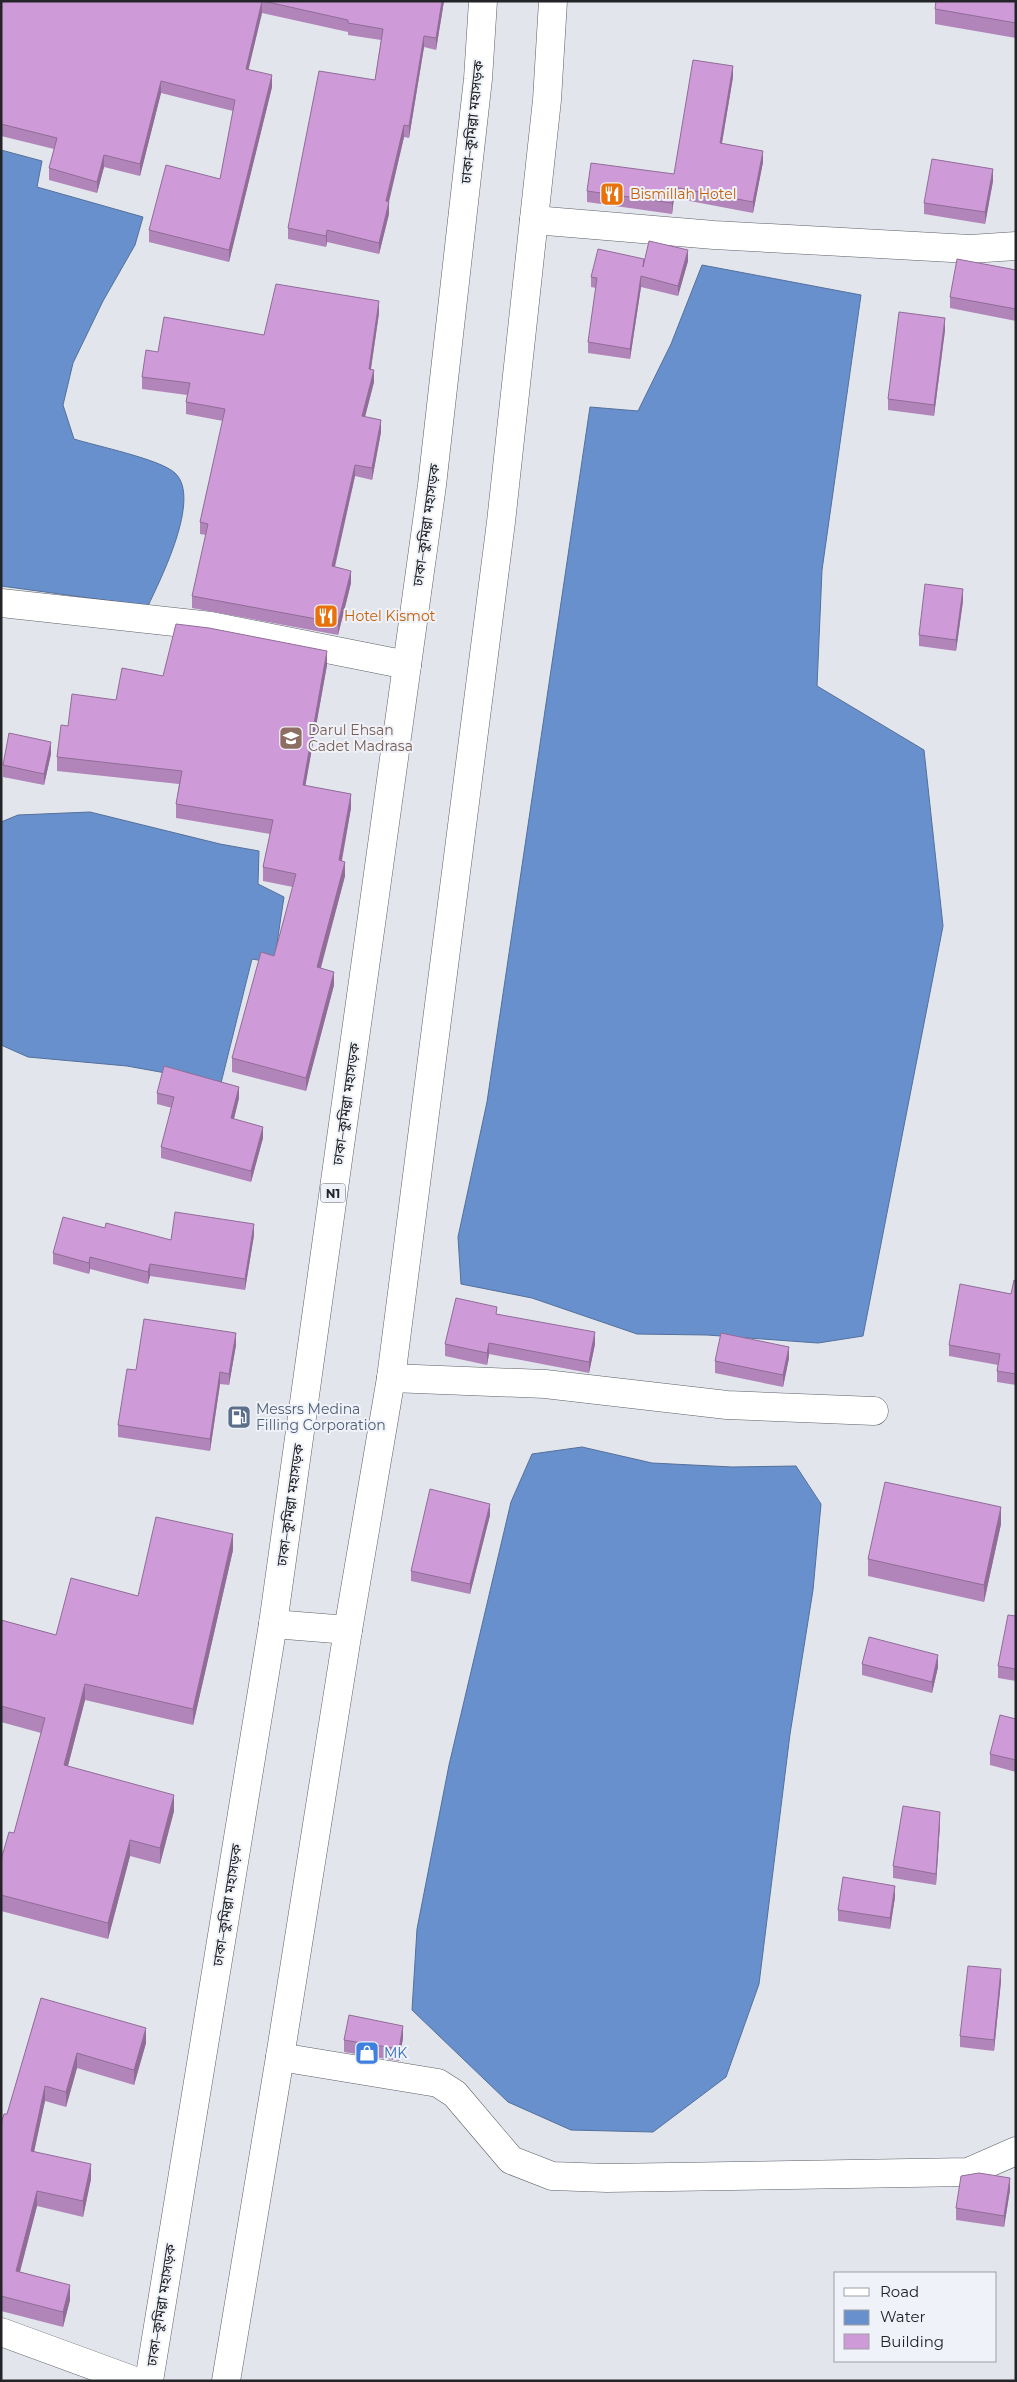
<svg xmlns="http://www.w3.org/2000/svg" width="1017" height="2382" viewBox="0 0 1017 2382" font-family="Montserrat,'Noto Sans Bengali',sans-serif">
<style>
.water{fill:#6890cd;stroke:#53709b}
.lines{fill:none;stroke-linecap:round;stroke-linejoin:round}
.street-casing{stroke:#5d6066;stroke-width:29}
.highway-casing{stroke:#5d6066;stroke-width:29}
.street{stroke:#fff;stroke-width:28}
.highway{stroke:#fff;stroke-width:28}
.wall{fill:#b185ba}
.shaded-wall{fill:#906c97}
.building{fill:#ce9bd8;stroke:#906c97}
.labels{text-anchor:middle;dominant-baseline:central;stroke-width:4;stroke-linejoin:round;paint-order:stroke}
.shield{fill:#f0f2f9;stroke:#606266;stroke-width:1}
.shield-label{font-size:12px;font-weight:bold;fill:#232427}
.street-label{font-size:14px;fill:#232427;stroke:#f0f2f9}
.food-label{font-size:14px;fill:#c56008;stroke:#f0f2f9;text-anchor:start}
.education-label{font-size:14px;fill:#785e54;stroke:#f0f2f9;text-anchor:start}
.service-label{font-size:14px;fill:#4e5e75;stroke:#f0f2f9;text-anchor:start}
.shop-label{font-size:14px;fill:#366cbe;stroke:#f0f2f9;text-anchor:start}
</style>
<rect width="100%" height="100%" fill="#e2e5ec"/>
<!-- water -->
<g class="water">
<path d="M1 150 42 161 37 187 143 217 135 245 103 301 73 363 63 405 74 439C96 446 160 459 175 473 202 498 160 580 148 606L1 586Z"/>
<polygon points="702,265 861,295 822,570 817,686 924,750 943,926 863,1336 818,1343 707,1335 637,1334 532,1298 461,1284 458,1237 487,1102 590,407 638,411 671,344"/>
<polygon points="90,812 220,844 259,851 258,884 284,897 274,963 252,959 221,1083 127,1066 28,1057 1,1045 1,822 18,815"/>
<polygon points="582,1447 652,1463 732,1467 796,1466 821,1504 813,1590 790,1734 759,1984 726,2077 653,2132 571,2130 508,2102 412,2010 417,1929 449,1765 511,1502 532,1454"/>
</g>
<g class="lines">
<!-- street casing -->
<g class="street-casing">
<g id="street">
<polyline points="534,220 714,235 970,249 1016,246"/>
<polyline points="1,603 211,626 407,665"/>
<polyline points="391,1378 545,1384 727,1405 874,1411"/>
<polyline points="280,2057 438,2083 455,2094 511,2160 552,2176 607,2178 968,2172 1016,2151"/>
<polyline points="1,2332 135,2381"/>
</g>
</g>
<!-- highway casing -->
<g class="highway-casing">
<g id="highway">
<polyline points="273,1624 348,1630"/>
<polyline points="149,2381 273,1624 371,924 432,485 478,79 483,1"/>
<polyline points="226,2381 280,2057 348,1630 391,1378 501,522 547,100 553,1"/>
</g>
</g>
<!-- street -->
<use href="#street" class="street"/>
<!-- highway -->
<use href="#highway" class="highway"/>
</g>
<!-- wall -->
<g class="wall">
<polygon points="1,1 444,1 436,50 424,47 409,138 404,137 389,202 389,214 379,254 327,242 326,247 288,239 288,228 375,80 381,40 348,35 348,32 262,13 248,69 272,87 229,262 149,242 149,230 220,179 233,111 161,93 140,176 104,167 97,193 49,180 49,168 54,149 1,136"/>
<polygon points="1016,1 1016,38 935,24 935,9"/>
<polygon points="1016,74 1016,97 1015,97 1015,82"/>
<polygon points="733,77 722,143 763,162 753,213 674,198 672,214 587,202 587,191 674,174"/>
<polygon points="993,181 985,224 924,214 924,203"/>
<polygon points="644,259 688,261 678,296 641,287 630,359 588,353 588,342 596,288 591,287 591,277"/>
<polygon points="1016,270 1016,321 950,308 950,297"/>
<polygon points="379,313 371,369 374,382 365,417 381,432 372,480 355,476 335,567 351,583 338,635 192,608 192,596 206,535 200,534 200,522 223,421 186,414 186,402 187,395 142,389 142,377 158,352 264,335"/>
<polygon points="945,330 934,416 888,410 888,399"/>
<polygon points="963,601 956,651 919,646 919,635"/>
<polygon points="327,665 305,786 351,808 342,861 345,876 321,968 334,985 306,1091 232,1072 232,1058 274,956 293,887 263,881 263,867 270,834 176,818 176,804 179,784 57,771 57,757 68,726 163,676"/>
<polygon points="51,754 44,785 3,777 3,765"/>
<polygon points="157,1093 239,1098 234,1119 263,1138 251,1182 161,1158 161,1147 172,1108 157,1104"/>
<polygon points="105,1228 171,1240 254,1235 245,1290 150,1276 148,1284 90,1269 89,1274 53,1264 53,1253"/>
<polygon points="1016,1281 1016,1385 997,1382 997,1371 998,1365 949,1356 949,1345 1011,1294"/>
<polygon points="497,1314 595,1344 589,1373 489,1354 487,1365 445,1356 445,1344"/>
<polygon points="236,1345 229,1385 220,1384 210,1451 118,1437 118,1425 136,1370"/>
<polygon points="789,1358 783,1387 715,1373 715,1361"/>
<polygon points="490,1515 470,1594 411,1581 411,1571"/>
<polygon points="1001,1524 984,1602 868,1576 868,1559"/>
<polygon points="233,1550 193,1725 85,1700 68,1766 174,1811 160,1864 130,1856 108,1939 1,1911 1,1860 14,1833 41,1733 1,1722 1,1620 56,1635 138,1596"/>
<polygon points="1016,1616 1016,1681 998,1678 998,1666"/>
<polygon points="862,1664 938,1667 932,1693 862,1675"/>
<polygon points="1016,1719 1016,1772 990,1765 990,1754"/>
<polygon points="940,1824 936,1885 893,1878 893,1866"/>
<polygon points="895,1897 890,1929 838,1921 838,1910"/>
<polygon points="1001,1981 994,2051 960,2047 960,2036"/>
<polygon points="41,1998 146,2043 134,2085 77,2068 66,2107 45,2101 34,2151 91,2179 83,2217 37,2206 20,2272 70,2300 63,2327 1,2311 1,2124 7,2114"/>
<polygon points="403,2038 399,2061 344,2052 344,2040"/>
<polygon points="1010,2190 1004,2227 956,2220 956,2208"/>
</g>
<!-- shaded-wall -->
<g class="shaded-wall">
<polygon points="262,1 262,13 246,80 246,69"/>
<polygon points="442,1 444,1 436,50 436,38"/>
<polygon points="424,36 424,47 409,138 409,126"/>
<polygon points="733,66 733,77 720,154 720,143"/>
<polygon points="272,75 272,87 229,262 229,250"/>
<polygon points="161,81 161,93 140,176 140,164"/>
<polygon points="404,125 404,137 386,213 386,201"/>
<polygon points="763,151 763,162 753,213 753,202"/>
<polygon points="104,155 104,167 97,193 97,182"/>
<polygon points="993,169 993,181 985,224 985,212"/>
<polygon points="674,187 674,198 672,214 672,203"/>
<polygon points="389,202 389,214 379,254 379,243"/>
<polygon points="327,230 327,242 326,247 326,236"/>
<polygon points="688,250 688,261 678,296 678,286"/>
<polygon points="641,276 641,287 630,359 630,349"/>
<polygon points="379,301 379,313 369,381 369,369"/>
<polygon points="945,318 945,330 934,416 934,405"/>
<polygon points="374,370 374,382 362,428 362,416"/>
<polygon points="381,420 381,432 372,480 372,468"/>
<polygon points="355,465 355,476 332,578 332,566"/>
<polygon points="351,571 351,583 338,635 338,623"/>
<polygon points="963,589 963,601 956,651 956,640"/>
<polygon points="327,651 327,665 303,799 303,785"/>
<polygon points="51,742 51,754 44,785 44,774"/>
<polygon points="351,794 351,808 339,874 339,860"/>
<polygon points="345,862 345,876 317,981 317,967"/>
<polygon points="334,972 334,985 306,1091 306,1078"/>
<polygon points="239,1087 239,1098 231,1130 231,1118"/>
<polygon points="263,1127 263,1138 251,1182 251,1171"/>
<polygon points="254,1224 254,1235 245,1290 245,1279"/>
<polygon points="90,1257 90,1269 89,1274 89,1263"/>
<polygon points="150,1264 150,1276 148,1284 148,1272"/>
<polygon points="595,1332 595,1344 589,1373 589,1362"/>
<polygon points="236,1333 236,1345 229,1385 229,1374"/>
<polygon points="489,1343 489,1354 487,1365 487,1353"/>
<polygon points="789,1347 789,1358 783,1387 783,1375"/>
<polygon points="220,1372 220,1384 210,1451 210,1439"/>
<polygon points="490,1504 490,1515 470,1594 470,1584"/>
<polygon points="1001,1507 1001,1524 984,1602 984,1585"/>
<polygon points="233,1534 233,1550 193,1725 193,1709"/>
<polygon points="938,1655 938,1667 932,1693 932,1682"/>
<polygon points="85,1684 85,1700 64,1781 64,1765"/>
<polygon points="174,1795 174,1811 160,1864 160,1848"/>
<polygon points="940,1812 940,1824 936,1885 936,1874"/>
<polygon points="130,1840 130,1856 108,1939 108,1923"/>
<polygon points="895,1886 895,1897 890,1929 890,1918"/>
<polygon points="1001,1969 1001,1981 994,2051 994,2040"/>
<polygon points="403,2026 403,2038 399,2061 399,2049"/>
<polygon points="146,2028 146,2043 134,2085 134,2070"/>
<polygon points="77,2053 77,2068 66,2107 66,2092"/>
<polygon points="45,2086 45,2101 31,2166 31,2151"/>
<polygon points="91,2164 91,2179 83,2217 83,2201"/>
<polygon points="1010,2178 1010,2190 1004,2227 1004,2216"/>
<polygon points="37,2191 37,2206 16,2286 16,2271"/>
<polygon points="70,2285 70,2300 63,2327 63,2312"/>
</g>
<!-- building -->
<g class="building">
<polygon points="1,1 262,1 246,69 272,75 229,250 149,230 166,165 220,179 235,100 161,81 140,164 104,155 97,182 49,168 57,138 1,124"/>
<polygon points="263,1 442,1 436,38 424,36 409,126 404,125 386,201 389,202 379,243 327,230 326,236 288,228 319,71 375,80 383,29 348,23 348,20"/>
<polygon points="936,1 1016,1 1016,23 935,9"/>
<polygon points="693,60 733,66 720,143 763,151 753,202 674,187 672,203 587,191 591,163 674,174"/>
<polygon points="932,159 993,169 985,212 924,203"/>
<polygon points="649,241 688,250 678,286 641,276 630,349 588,342 597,278 591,277 598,249 644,259 643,267"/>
<polygon points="957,259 1016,270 1016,309 950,297"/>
<polygon points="276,284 379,301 369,369 374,370 362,416 381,420 372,468 355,465 332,566 351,571 338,623 192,596 208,524 200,522 225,409 186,402 190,383 142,377 146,350 158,352 164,317 264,335"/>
<polygon points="899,312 945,318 934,405 888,399"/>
<polygon points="925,584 963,589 956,640 919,635"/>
<polygon points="176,624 209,628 327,651 303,785 351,794 339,860 345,862 317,967 334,972 306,1078 232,1058 261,952 274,956 296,874 263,867 273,820 176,804 182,771 57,757 61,725 68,726 72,694 116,700 122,668 163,676"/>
<polygon points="9,733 51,742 44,774 3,765"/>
<polygon points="164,1066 239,1087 231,1118 263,1127 251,1171 161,1147 174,1097 157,1093"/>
<polygon points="175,1212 254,1224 245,1279 150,1264 148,1272 90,1257 89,1263 53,1253 63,1217 105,1228 106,1223 171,1240"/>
<polygon points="1014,1280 1016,1281 1016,1374 997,1371 1000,1354 949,1345 960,1284 1011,1294"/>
<polygon points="456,1298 497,1307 496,1314 595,1332 589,1362 489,1343 487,1353 445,1344"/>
<polygon points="144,1319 236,1333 229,1374 220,1372 210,1439 118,1425 127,1369 136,1370"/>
<polygon points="721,1333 789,1347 783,1375 715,1361"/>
<polygon points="885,1482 1001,1507 984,1585 868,1559"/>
<polygon points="430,1489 490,1504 470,1584 411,1571"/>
<polygon points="156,1517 233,1534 193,1709 85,1684 64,1765 174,1795 160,1848 130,1840 108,1923 1,1895 1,1860 9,1832 14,1833 45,1718 1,1706 1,1620 56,1635 71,1578 138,1596"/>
<polygon points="1008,1615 1016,1616 1016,1669 998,1666"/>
<polygon points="869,1637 938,1655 932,1682 862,1664"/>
<polygon points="1000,1715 1016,1719 1016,1760 990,1754"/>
<polygon points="903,1806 940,1812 936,1874 893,1866"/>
<polygon points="843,1877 895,1886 890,1918 838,1910"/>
<polygon points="968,1966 1001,1969 994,2040 960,2036"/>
<polygon points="41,1998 146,2028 134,2070 77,2053 66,2092 45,2086 31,2151 91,2164 83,2201 37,2191 16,2271 70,2285 63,2312 1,2296 1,2124 4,2114 7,2114"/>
<polygon points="349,2015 403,2026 399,2049 344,2040"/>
<polygon points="979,2173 1010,2178 1004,2216 956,2208 961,2176"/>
</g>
<!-- icons -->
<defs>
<g id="restaurant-square" transform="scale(1.25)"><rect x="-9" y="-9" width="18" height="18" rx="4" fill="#e8710a" stroke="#f0f2f9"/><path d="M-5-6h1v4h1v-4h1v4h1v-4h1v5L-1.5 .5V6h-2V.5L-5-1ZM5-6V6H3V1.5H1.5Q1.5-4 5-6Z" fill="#fff"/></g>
<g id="school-square" transform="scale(1.25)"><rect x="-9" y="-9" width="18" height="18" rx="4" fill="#8d6e63" stroke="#f0f2f9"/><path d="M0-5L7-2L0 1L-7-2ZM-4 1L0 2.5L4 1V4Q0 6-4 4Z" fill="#fff"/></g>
<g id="fuel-square" transform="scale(1.25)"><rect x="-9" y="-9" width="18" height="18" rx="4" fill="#5c6f8a" stroke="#f0f2f9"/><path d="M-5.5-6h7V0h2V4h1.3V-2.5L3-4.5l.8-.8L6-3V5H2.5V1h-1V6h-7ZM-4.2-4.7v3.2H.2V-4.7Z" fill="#fff"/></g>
<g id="shop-square" transform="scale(1.25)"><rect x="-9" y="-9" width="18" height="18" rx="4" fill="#3f7fe0" stroke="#f0f2f9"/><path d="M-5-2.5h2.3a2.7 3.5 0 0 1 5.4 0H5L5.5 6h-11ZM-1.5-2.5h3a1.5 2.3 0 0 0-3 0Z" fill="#fff"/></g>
</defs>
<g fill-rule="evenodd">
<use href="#restaurant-square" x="612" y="194"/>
<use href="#restaurant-square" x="326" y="616"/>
<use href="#school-square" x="291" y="738"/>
<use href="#fuel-square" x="239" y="1417"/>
<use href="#shop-square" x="367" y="2053"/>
</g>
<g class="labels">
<!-- shield labels -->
<rect class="shield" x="320.5" y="1183.5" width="25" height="19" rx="4"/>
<g class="shield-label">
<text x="333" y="1193">N1</text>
</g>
<!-- street labels -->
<g class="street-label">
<text transform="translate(472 122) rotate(-84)">ঢাকা–কুমিল্লা মহাসড়ক</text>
<text transform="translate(426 525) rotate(-82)">ঢাকা–কুমিল্লা মহাসড়ক</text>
<text transform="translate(346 1104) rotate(-82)">ঢাকা–কুমিল্লা মহাসড়ক</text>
<text transform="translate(290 1505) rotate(-82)">ঢাকা–কুমিল্লা মহাসড়ক</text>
<text transform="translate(227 1905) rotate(-81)">ঢাকা–কুমিল্লা মহাসড়ক</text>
<text transform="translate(161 2305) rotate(-81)">ঢাকা–কুমিল্লা মহাসড়ক</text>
</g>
<!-- food labels -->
<g class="food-label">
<text x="630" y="194">Bismillah Hotel</text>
<text x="344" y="616">Hotel Kismot</text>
</g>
<!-- education labels -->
<g class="education-label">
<text x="308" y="730">Darul Ehsan<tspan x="308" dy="16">Cadet Madrasa</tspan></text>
</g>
<!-- service labels -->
<g class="service-label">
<text x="256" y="1409">Messrs Medina<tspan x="256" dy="16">Filling Corporation</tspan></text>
</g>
<!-- shop labels -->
<g class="shop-label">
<text x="384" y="2053">MK</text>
</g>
</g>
<!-- border -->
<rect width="1017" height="2382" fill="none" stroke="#232427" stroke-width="5"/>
<!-- legend -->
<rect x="834" y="2272" width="162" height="90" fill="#f0f2f9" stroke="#9ea0a5"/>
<rect x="844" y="2288" width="25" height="8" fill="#ffffff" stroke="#9ea0a5"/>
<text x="880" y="2297" font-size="15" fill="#232427">Road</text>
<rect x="844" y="2310" width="25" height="15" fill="#6890cd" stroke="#9ea0a5"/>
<text x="880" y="2322" font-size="15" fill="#232427">Water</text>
<rect x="844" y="2334" width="25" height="15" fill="#ce9bd8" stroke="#9ea0a5"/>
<text x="880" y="2347" font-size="15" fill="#232427">Building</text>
</svg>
